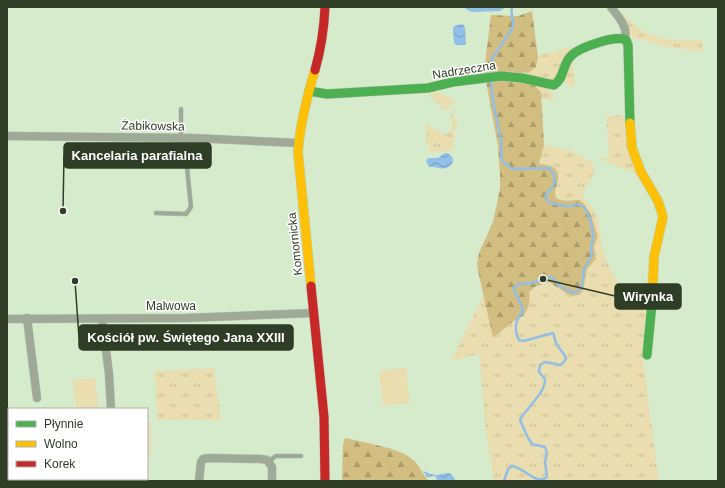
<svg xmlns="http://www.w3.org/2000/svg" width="725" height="488" viewBox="0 0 725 488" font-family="Helvetica,sans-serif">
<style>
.grass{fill:url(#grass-tufts)}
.forest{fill:url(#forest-firs)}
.green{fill:#eaddaf}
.water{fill:url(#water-waves)}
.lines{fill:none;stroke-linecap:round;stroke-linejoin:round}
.stream{stroke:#91bfe7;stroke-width:2.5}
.lane-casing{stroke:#b9c9b1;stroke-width:5}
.street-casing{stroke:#b9c9b1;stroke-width:9}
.fast-casing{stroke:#b9c9b1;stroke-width:10}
.slow-casing{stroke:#b9c9b1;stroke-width:10}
.jam-casing{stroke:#b9c9b1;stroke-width:10}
.lane{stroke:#9ea998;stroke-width:4}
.street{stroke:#9ea998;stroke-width:8}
.fast{stroke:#4caf50;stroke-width:9}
.slow{stroke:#ffc107;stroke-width:9}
.jam{stroke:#c62828;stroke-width:9}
.labels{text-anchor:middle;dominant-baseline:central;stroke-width:3;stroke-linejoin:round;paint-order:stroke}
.street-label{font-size:12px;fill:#2f3d27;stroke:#fff}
.leader{fill:none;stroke:#2f3d27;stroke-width:1.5}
.callout-dot{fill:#2f3d27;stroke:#fff;stroke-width:1.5}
.callout{fill:#2f3d27;stroke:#2f3d27;stroke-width:1.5}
.callout-label{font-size:13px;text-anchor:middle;font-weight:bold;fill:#fff}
</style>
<defs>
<pattern id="grass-tufts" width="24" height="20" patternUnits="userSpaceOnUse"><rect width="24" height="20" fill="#eaddaf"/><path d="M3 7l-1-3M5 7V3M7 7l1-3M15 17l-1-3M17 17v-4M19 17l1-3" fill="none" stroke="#c9bf97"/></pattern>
<pattern id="forest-firs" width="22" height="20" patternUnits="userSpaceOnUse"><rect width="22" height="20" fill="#d3be82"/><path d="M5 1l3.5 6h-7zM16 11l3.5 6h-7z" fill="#ac9c6a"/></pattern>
<pattern id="water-waves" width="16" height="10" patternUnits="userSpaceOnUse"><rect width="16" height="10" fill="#91bfe7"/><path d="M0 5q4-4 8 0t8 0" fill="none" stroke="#779cbb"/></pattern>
</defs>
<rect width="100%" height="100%" fill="#d6ebcc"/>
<!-- grass -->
<g class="grass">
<path d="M616 7C644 39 661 41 702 40L703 52 659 45 637 38H631L627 28Z"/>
<path d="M582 46 557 81 521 75 522 72C534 70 536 69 538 56L571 47Z"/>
<polygon points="571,62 573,64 575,87 569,86 564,82"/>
<path d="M520 80C532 83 550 85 556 99H542L541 92Z"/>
<path d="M440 92 447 97 451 98 454 100V102L447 110C444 111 441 109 440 105L442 103 437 104 434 99 429 97 431 93Z"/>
<path d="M454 107 453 115C460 123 458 123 454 132L455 136 453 142 454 148 450 151 431 152 428 149 429 145 426 143C427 138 426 130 425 125L430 124 431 129H436L442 134H447L452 129 451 110Z"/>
<polygon points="627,115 637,174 598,158 599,157 606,159 608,157 609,153 606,116"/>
<path d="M544 145 572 151 594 164 593 168 596 169 582 196C603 215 598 229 604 253 607 264 613 274 619 284L645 289 651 255 643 359 659 481H494L486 432 479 354 451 361 484 294 493 338 511 323 520 319 525 314 530 298 529 292 531 290 549 282 571 296 586 274 587 269 590 265 596 259 594 246 597 240C594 226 593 210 580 201 566 199 546 204 558 182L548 166 539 165Z"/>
<polygon points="214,368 221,420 158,420 154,371"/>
</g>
<!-- forest -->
<g class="forest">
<path d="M532 11 538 57 536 67 528 73 522 72 519 81 534 85 541 92 544 145 539 164C576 166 546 192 558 199 565 202 573 200 580 200L585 205 591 214 597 233 598 237 594 246 596 259 587 269 583 291 579 295 571 296 549 282 535 287 529 292C531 302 528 315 518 319 515 321 513 321 510 324 504 328 499 333 493 338L478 271 477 263 479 253 493 222 500 189V174L498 146 484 71 491 15 518 16Z"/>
<path d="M345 438C362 442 400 448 412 459 419 464 422 474 429 481H342L343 444Z"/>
</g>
<!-- green -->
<g class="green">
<polygon points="406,368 410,403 383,406 379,371"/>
<polygon points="95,378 99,409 76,409 73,380"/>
<rect x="147" y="422" width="4" height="35"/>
</g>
<!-- water -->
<g class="water">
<polygon points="464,7 506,7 500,11 472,12 467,10"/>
<polygon points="461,24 464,25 465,28 466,44 464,45 456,45 454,43 453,29 454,26"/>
<path d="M446 153C454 155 456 164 448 167 442 171 435 166 429 167L426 161 428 158H438L443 154Z"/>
<path d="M423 471C427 472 432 475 436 475 447 475 449 468 456 481H438L435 476 427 477Z"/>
</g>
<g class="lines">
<!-- stream -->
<g class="stream">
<path d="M491 74V64L492 59 513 27C514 20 510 15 512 7"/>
<path d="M491 81C492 101 497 120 501 140 502 146 500 153 502 159 504 164 509 167 513 169L549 168C559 178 555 186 546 194 545 203 552 204 560 205 563 205 566 207 570 206 575 205 577 203 583 206 589 213 593 227 593 236 593 245 589 245 592 255L584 269 582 286 578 291 573 293 558 285 553 278 551 277 532 283 518 284 514 288C514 297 525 304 522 313 515 319 514 332 519 340L524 341 553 333C555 336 554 339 556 343 559 349 564 352 566 359L561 365 545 362 540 365 539 372 545 379C546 393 525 409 520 420L527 436 532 444 545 447 547 453 545 462 547 477C537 486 523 467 512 466L508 469 504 481"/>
</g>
<!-- lane casing -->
<g class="lane-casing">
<g id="lane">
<polyline points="181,109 181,138"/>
<polyline points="156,213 186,214 191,207 184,138"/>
<polyline points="269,462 273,458 276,456 301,456"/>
</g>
</g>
<!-- street casing -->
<g class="street-casing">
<g id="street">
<path d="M611 7C617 15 630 29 624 39"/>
<polyline points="7,136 193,138 298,143"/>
<polyline points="27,318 37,398"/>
<polyline points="7,319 186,318 314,313"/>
<polyline points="102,319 109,374 111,409"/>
<polyline points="110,481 110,479"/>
<polyline points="199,481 201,462 203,459 209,458 261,459 267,460 272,467 272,481"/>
</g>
</g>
<!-- fast casing -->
<g class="fast-casing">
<g id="fast">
<path d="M309 91 327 94 428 88 453 82 501 76 522 78 554 85C565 78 562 64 571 56 578 48 617 34 626 40L628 45 630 123"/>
<polyline points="647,355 652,303"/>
</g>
</g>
<!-- slow casing -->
<g class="slow-casing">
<g id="slow">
<polyline points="630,123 632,148 641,172 658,201 663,217 654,257 652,303"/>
<path d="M311 286 298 152C300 123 307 97 315 70"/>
</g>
</g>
<!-- jam casing -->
<g class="jam-casing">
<g id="jam">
<path d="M315 70C321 49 324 29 325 7"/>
<polyline points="311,286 324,417 325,481"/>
</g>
</g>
<!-- lane -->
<use href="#lane" class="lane"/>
<!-- street -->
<use href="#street" class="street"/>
<!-- fast -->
<use href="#fast" class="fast"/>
<!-- slow -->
<use href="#slow" class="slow"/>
<!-- jam -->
<use href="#jam" class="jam"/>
</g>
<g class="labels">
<!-- street labels -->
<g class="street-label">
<text transform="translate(464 70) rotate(-9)">Nadrzeczna</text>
<text transform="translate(153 126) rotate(1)">Żabikowska</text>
<text transform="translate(295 244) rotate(-96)">Komornicka</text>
<text x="171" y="306">Malwowa</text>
</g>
</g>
<!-- callouts -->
<path class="leader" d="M63 211L64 155M543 279L615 296M75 281L79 338"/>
<g class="callout-dot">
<circle cx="63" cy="211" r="4"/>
<circle cx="543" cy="279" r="4"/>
<circle cx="75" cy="281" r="4"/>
</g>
<g class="callout">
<rect x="64" y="143" width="147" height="25" rx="4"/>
<rect x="615" y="284" width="66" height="25" rx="4"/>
<rect x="79" y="325" width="214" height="25" rx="4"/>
</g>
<g class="callout-label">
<text x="137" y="160">Kancelaria parafialna</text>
<text x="648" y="301">Wirynka</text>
<text x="186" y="342">Kościół pw. Świętego Jana XXIII</text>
</g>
<!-- border -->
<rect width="725" height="488" fill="none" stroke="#2f3d27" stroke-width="16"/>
<!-- legend -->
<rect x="8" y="408" width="140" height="72" fill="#ffffff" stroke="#acb1a9"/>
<rect x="16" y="421" width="20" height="6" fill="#4caf50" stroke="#acb1a9"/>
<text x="44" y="428" font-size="12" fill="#2f3d27">Płynnie</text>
<rect x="16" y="441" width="20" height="6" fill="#ffc107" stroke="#acb1a9"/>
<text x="44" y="448" font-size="12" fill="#2f3d27">Wolno</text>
<rect x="16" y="461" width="20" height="6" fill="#c62828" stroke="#acb1a9"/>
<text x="44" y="468" font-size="12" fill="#2f3d27">Korek</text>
</svg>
